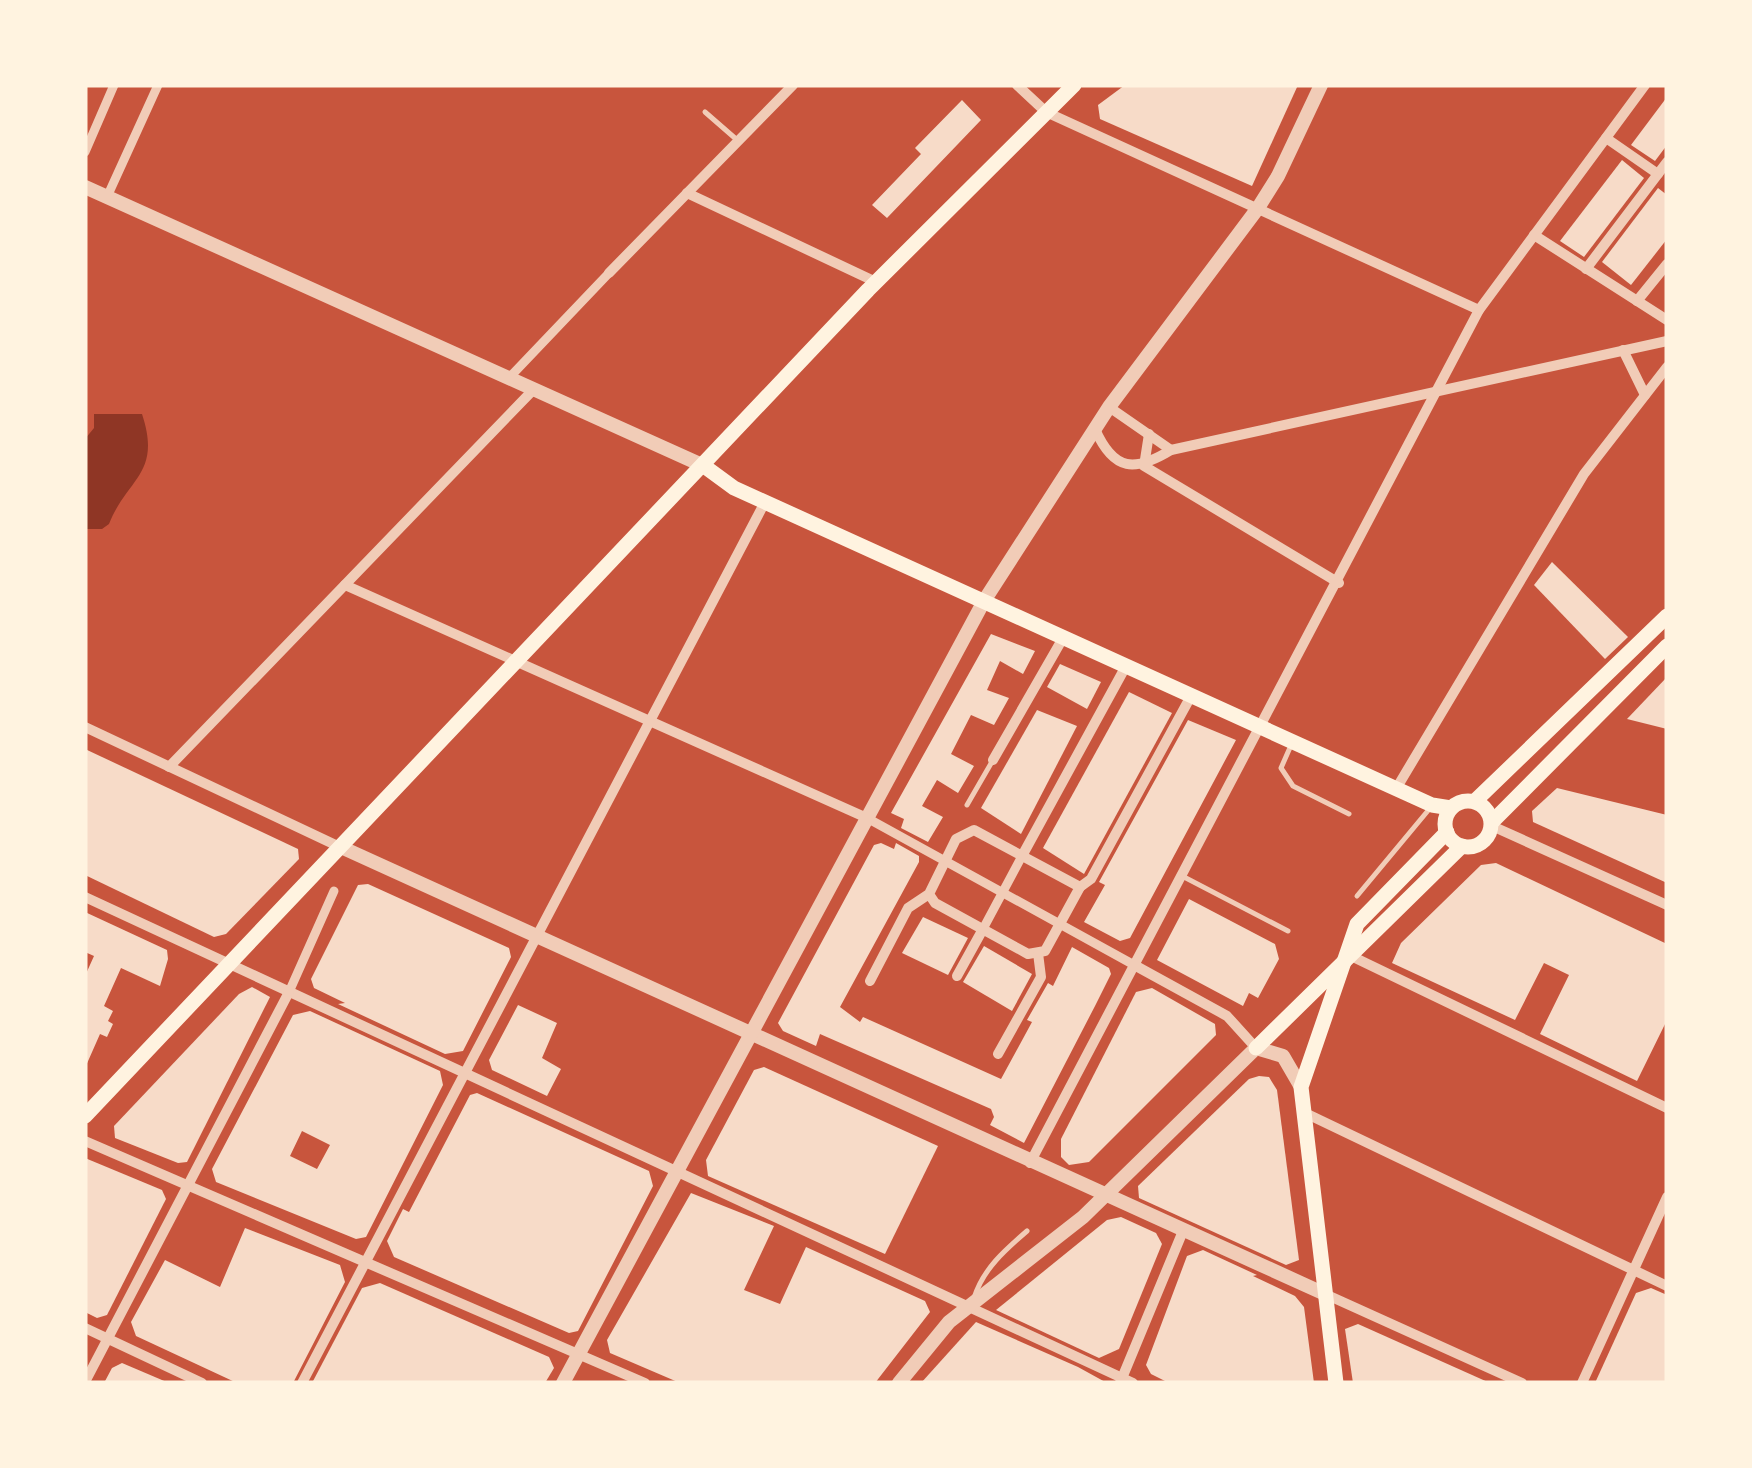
<svg xmlns="http://www.w3.org/2000/svg" width="1752" height="1468" viewBox="0 0 1752 1468" font-family="'Roboto Condensed',sans-serif">
<style>
.water{fill:#8f3625}
.building{fill:#f7dbc8;fill-rule:evenodd}
.lines{fill:none;stroke-linecap:round;stroke-linejoin:round}
.service{stroke:#f1ccb7;stroke-width:5}
.pedestrian{stroke:#f1ccb7;stroke-width:9}
.minor{stroke:#f1ccb7;stroke-width:10}
.tertiary{stroke:#f1ccb7;stroke-width:14}
.secondary{stroke:#fff3e0;stroke-width:15}
</style>
<rect width="100%" height="100%" fill="#c8553d"/>
<!-- water -->
<path class="water" d="M94 414H142C162 474 127 478 109 524L102 529H85V439L94 428Z"/>
<!-- building -->
<g class="building">
<polygon points="1125,85 1298,85 1252,186 1100,119 1098,105"/>
<polygon points="1667,97 1667,145 1655,161 1631,145"/>
<polygon points="962,100 981,120 887,218 872,205 921,154 915,148"/>
<polygon points="1622,160 1644,178 1584,257 1560,241"/>
<polygon points="1658,188 1667,195 1667,239 1631,285 1602,262"/>
<polygon points="1552,562 1628,637 1605,659 1534,585"/>
<polygon points="991,634 1035,651 1023,674 1000,661 987,690 1009,698 994,725 971,715 951,754 974,766 958,793 937,780 922,806 943,817 928,842 901,828 904,819 891,813"/>
<polygon points="1060,664 1101,682 1087,709 1047,687"/>
<polygon points="1667,677 1667,729 1627,719"/>
<polygon points="1129,692 1172,713 1084,874 1043,848"/>
<polygon points="1037,710 1077,726 1021,834 981,808"/>
<polygon points="1188,720 1236,740 1130,938 1120,941 1084,922 1105,885 1099,882"/>
<polygon points="85,749 298,849 299,859 226,934 214,937 85,875"/>
<polygon points="1557,788 1667,815 1667,883 1533,822 1532,811"/>
<polygon points="881,843 894,849 896,843 919,856 919,862 840,1007 860,1022 863,1017 1001,1079 1032,1022 1027,1020 1048,983 1053,986 1072,947 1109,968 1111,974 1095,1006 1024,1143 990,1125 994,1117 991,1109 820,1034 816,1046 783,1031 778,1023 874,845"/>
<polygon points="1496,863 1667,944 1667,1020 1637,1081 1540,1034 1569,975 1544,963 1515,1020 1392,963 1401,943 1481,865"/>
<polygon points="368,884 509,948 511,957 463,1051 445,1054 338,1004 345,1003 314,988 311,979 358,885"/>
<polygon points="1189,899 1275,944 1279,959 1258,998 1249,993 1243,1006 1157,960"/>
<polygon points="85,912 167,950 168,959 160,986 121,968 104,1006 113,1011 108,1021 113,1024 107,1037 100,1034 85,1068 85,976 94,956 85,952"/>
<polygon points="923,917 968,938 948,975 902,953"/>
<polygon points="984,946 1032,974 1012,1011 963,982"/>
<polygon points="252,987 270,997 187,1162 178,1163 115,1138 114,1126 239,994"/>
<polygon points="1152,988 1215,1024 1216,1035 1089,1162 1069,1165 1061,1157 1061,1139 1136,992"/>
<polygon points="518,1005 557,1023 542,1058 561,1069 547,1096 492,1070 489,1060"/>
<path d="M310 1011 440 1071 443 1085 366 1237 356 1239 216 1182 212 1169 293 1015ZM302 1131 330 1145 317 1169 290 1156Z"/>
<polygon points="764,1067 938,1146 885,1254 708,1176 706,1160 754,1070"/>
<polygon points="1259,1076 1269,1077 1277,1090 1299,1260 1286,1265 1139,1198 1138,1186 1249,1079"/>
<polygon points="477,1093 649,1171 653,1186 578,1331 569,1333 394,1257 387,1241 403,1209 409,1212 470,1095"/>
<polygon points="85,1158 162,1190 166,1199 107,1315 97,1318 85,1312"/>
<polygon points="691,1193 774,1226 744,1290 780,1304 806,1247 925,1301 930,1312 875,1383 680,1383 610,1353 607,1340"/>
<polygon points="1121,1217 1156,1233 1162,1244 1119,1349 1099,1358 996,1310 1107,1220"/>
<polygon points="245,1228 340,1265 345,1282 293,1383 237,1383 136,1336 131,1322 165,1260 220,1287"/>
<polygon points="1203,1250 1257,1275 1253,1276 1295,1296 1304,1307 1314,1383 1169,1383 1151,1374 1146,1365 1187,1256"/>
<polygon points="380,1283 549,1357 554,1368 545,1383 312,1383 362,1288"/>
<polygon points="1651,1288 1667,1295 1667,1383 1595,1383 1636,1293"/>
<polygon points="976,1322 1078,1367 1107,1383 921,1383"/>
<polygon points="1358,1324 1490,1383 1353,1383 1345,1329"/>
<polygon points="122,1363 169,1383 104,1383 112,1368"/>
</g>
<g class="lines">
<!-- service -->
<g class="service">
<polyline points="705,112 736,139"/>
<polyline points="1292,743 1281,768 1293,786 1349,814"/>
<polyline points="967,805 993,760"/>
<polyline points="1184,877 1288,931"/>
<polyline points="1357,896 1431,807"/>
<path d="M974 1298C983 1269 1005 1250 1027 1231"/>
</g>
<!-- pedestrian -->
<g class="pedestrian">
<polyline points="85,152 114,85"/>
<polyline points="107,197 158,85"/>
<polyline points="509,378 609,273"/>
<polyline points="867,818 1136,966"/>
<polyline points="983,929 1022,856"/>
<polyline points="289,992 334,891"/>
</g>
<!-- minor -->
<g class="minor">
<polyline points="1017,85 1046,112 1479,310"/>
<polyline points="1606,138 1658,174"/>
<polyline points="687,193 876,282"/>
<polyline points="1534,235 1667,320"/>
<polyline points="1586,269 1667,162"/>
<polyline points="609,273 793,85"/>
<polyline points="1637,301 1667,264"/>
<polyline points="1623,350 1645,395"/>
<polyline points="1109,407 1171,450"/>
<path d="M1095 429C1114 472 1135 472 1171 450L1667 341"/>
<polyline points="1149,434 1144,466 1339,583"/>
<polyline points="345,585 867,818"/>
<polyline points="85,727 342,848"/>
<polyline points="993,760 1063,638"/>
<polyline points="169,767 534,389"/>
<polyline points="1396,789 1584,474 1667,367"/>
<polyline points="1492,826 1667,905"/>
<polyline points="1022,856 1126,666"/>
<polyline points="1080,887 1091,879 1191,696"/>
<polyline points="85,897 1133,1383"/>
<polyline points="1349,955 1667,1108"/>
<polyline points="1136,966 1227,1016 1256,1048"/>
<polyline points="957,976 983,929"/>
<polyline points="870,981 908,908 929,894 956,839 974,830 1080,887 1045,951 1028,954 935,903 929,894"/>
<polyline points="998,1054 1041,977 1038,953"/>
<polyline points="1303,1112 1667,1286"/>
<polyline points="85,1141 645,1383"/>
<polyline points="1030,1163 1479,310 1645,85"/>
<polyline points="1325,1294 1522,1383"/>
<polyline points="85,1328 202,1383"/>
<polyline points="85,1382 289,992"/>
<polyline points="302,1383 765,502"/>
<polyline points="1120,1383 1183,1231"/>
<polyline points="1582,1383 1667,1197"/>
</g>
<!-- tertiary -->
<g class="tertiary">
<polyline points="85,187 704,466"/>
<polyline points="343,848 1325,1294"/>
<polyline points="563,1383 984,601 1109,407 1258,208 1278,176 1321,85"/>
<polyline points="899,1383 949,1322 1083,1217 1256,1048 1283,1056 1301,1087"/>
</g>
<!-- secondary -->
<g class="secondary">
<polyline points="704,466 734,488 1432,805 1451,808"/>
<polyline points="1475,801 1667,616"/>
<circle cx="1468" cy="824" r="23"/>
<polyline points="1492,822 1667,646"/>
<polyline points="1256,1048 1462,846"/>
<polyline points="85,1116 868,290 1074,85"/>
<polyline points="1336,1383 1301,1087 1357,924 1447,832"/>
</g>
</g>
<!-- border -->
<rect width="1752" height="1468" fill="none" stroke="#fff3e0" stroke-width="175"/>
</svg>
